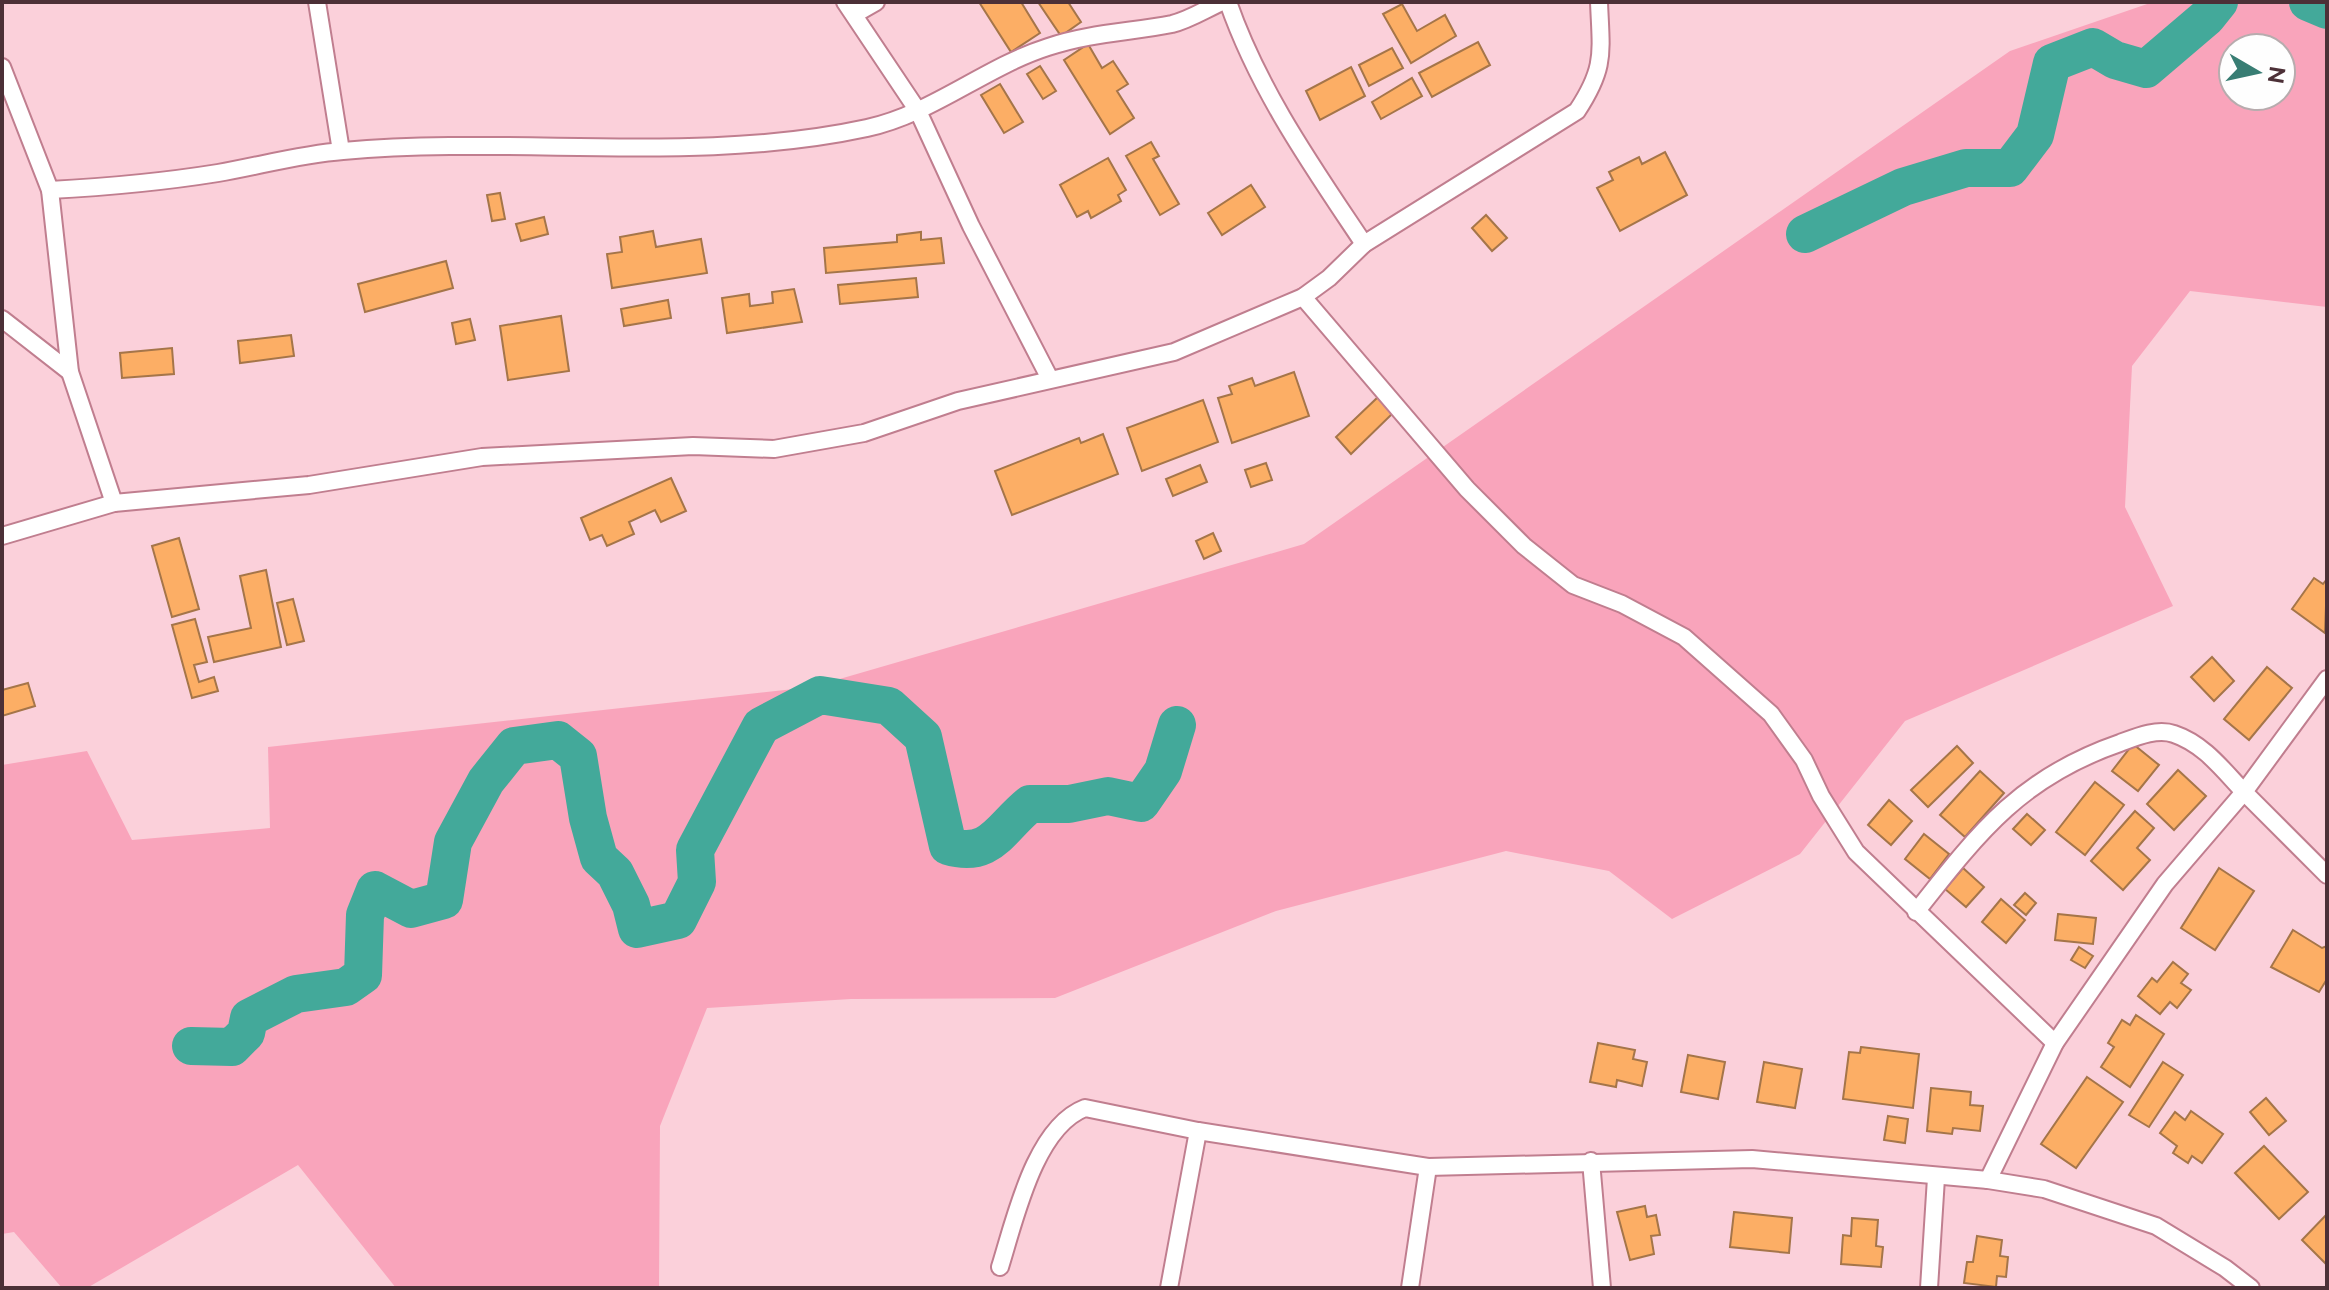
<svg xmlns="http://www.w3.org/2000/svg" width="2329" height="1290" viewBox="0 0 2329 1290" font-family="Raleway,sans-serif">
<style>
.green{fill:#f9a4bb;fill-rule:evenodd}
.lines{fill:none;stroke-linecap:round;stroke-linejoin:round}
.river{stroke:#43a99a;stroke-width:38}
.building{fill:#fcae65;stroke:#a57549;stroke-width:2}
.minor-casing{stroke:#c07e8f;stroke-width:20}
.minor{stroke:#fff;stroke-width:16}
</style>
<rect width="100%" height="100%" fill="#fbd0da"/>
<!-- green -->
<path class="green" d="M2153 2H2327V307L2190 291 2132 366 2125 507 2173 606 1905 721 1800 854 1672 919 1609 871 1506 851 1276 911 1055 998 851 999 707 1008 660 1126 659 1288H396L298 1165 87 1288H62L14 1232 2 1234V765L87 751 132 840 270 828 268 747 812 687 1304 544 2010 51ZM2233 48H2281V96H2233Z"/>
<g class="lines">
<!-- river -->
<g class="river">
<polyline points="2308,2 2327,10"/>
<polyline points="1805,234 1903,187 1966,168 2010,168 2035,135 2052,63 2093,47 2115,60 2146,69 2207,17 2219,2"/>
<path d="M191 1046 232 1047 246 1033 249 1018 296 994 346 987 363 975 365 915 375 890 411 909 444 900 453 842 486 781 514 746 558 740 578 756 588 818 599 858 615 873 631 905 637 929 678 920 697 882 695 850 761 726 820 695 889 706 923 737 948 846C991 859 1000 828 1030 804H1069L1108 796 1141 803 1163 771 1177 725"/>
</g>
</g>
<!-- building -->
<g class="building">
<polygon points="979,2 1021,2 1040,33 1011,52"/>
<polygon points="1038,2 1068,2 1081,22 1061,36"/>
<polygon points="1402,4 1417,31 1445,15 1456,36 1411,63 1383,14"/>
<polygon points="1478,42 1490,65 1432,97 1419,73"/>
<polygon points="1088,44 1102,68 1113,61 1128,84 1117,91 1134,118 1110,134 1064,60"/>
<polygon points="1392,48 1403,68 1369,86 1359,65"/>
<polygon points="1040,66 1056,91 1043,99 1027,74"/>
<polygon points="1351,67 1365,96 1320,120 1306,91"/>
<polygon points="1412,78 1422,96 1381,119 1372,102"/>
<polygon points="1000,84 1023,122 1004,133 981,95"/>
<polygon points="1151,142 1159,156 1153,159 1179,204 1160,215 1126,156"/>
<polygon points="1665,152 1687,195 1620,231 1597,188 1613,180 1609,172 1639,157 1642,164"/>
<polygon points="1108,158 1126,190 1118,195 1121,201 1091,218 1088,211 1077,217 1060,185"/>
<polygon points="1251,185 1265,207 1222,235 1208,213"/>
<polygon points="500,193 505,219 492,221 487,195"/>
<polygon points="1486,215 1507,238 1492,251 1472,228"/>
<polygon points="544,217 548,234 521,241 516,224"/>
<polygon points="653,231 656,247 701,239 707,273 612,288 607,254 622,252 620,237"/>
<polygon points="921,232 921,240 941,238 944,263 826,273 824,248 897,242 897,235"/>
<polygon points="446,261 453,288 365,312 358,284"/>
<polygon points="916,278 918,297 840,304 838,285"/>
<polygon points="794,289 802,322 727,333 722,298 749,294 750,306 773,303 772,292"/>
<polygon points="668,300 671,318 624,326 621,309"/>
<polygon points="561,316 569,371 508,380 500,326"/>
<polygon points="470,319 475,340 456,344 452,323"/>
<polygon points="291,335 294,356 240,363 238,341"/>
<polygon points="172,348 174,374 122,378 120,353"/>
<polygon points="1294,372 1309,416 1232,443 1218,398 1232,394 1229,386 1252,378 1255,386"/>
<polygon points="1378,397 1393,413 1351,454 1336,437"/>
<polygon points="1203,400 1218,442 1142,471 1127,428"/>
<polygon points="1103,434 1118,474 1012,515 995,471 1079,438 1081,443"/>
<polygon points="1266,463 1272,480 1251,487 1245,470"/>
<polygon points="1200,465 1207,482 1173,496 1166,479"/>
<polygon points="671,478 686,511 661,522 655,510 629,522 634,534 607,546 602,535 590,540 581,518"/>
<polygon points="1213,533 1221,551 1204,559 1196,541"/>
<polygon points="179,538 199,609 172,617 152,546"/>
<polygon points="266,570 281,647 214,662 208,637 251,628 240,576"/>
<polygon points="2314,578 2323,584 2327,579 2325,633 2292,609"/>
<polygon points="293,599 304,641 287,645 277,603"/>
<polygon points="195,619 207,662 194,665 199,682 214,677 218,691 192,698 172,625"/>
<polygon points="2212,657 2234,681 2214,701 2191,677"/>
<polygon points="2267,667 2292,688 2249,740 2224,719"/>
<polygon points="28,683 35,706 2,716 2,690"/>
<polygon points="2133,744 2159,765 2138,791 2112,771"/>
<polygon points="1957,746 1973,763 1928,807 1911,790"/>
<polygon points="2178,770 2206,796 2174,830 2147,804"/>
<polygon points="1980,771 2004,793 1965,837 1940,815"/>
<polygon points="2095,782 2124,805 2085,855 2056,832"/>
<polygon points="1889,800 1912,821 1891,845 1868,825"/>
<polygon points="2135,811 2154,828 2137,848 2150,860 2123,890 2091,861"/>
<polygon points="2027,814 2045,830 2031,845 2013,829"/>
<polygon points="1924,834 1949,854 1930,879 1905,859"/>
<polygon points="1963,868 1984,887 1966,907 1945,889"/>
<polygon points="2219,868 2254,891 2215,950 2181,928"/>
<polygon points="2025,893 2036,903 2026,915 2014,905"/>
<polygon points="2001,899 2025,920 2006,943 1982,922"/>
<polygon points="2058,914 2096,918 2093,944 2055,940"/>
<polygon points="2293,930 2322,948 2327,946 2327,979 2319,992 2271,967"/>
<polygon points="2079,947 2093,956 2085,968 2071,960"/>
<polygon points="2173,962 2188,974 2181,983 2191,990 2177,1008 2170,1002 2160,1014 2138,996 2152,978 2157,982"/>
<polygon points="2136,1015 2164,1034 2130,1087 2101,1067 2114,1047 2108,1043 2122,1020 2130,1025"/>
<polygon points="1598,1043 1635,1050 1633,1059 1647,1062 1642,1086 1617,1080 1616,1087 1590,1082"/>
<polygon points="1861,1047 1919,1054 1913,1108 1843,1099 1849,1052 1860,1053"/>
<polygon points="1688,1055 1725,1062 1718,1099 1681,1092"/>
<polygon points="1764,1062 1802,1069 1795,1108 1757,1102"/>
<polygon points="2163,1062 2183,1075 2149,1127 2129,1115"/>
<polygon points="2087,1077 2123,1102 2076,1168 2041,1144"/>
<polygon points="1931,1088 1971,1092 1970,1105 1983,1106 1980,1131 1953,1128 1952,1134 1927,1131"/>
<polygon points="2266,1098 2286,1121 2269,1135 2250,1112"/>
<polygon points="2191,1111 2223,1134 2202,1163 2192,1156 2188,1163 2173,1153 2177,1146 2160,1133 2175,1112 2185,1120"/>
<polygon points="1888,1116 1908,1119 1905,1143 1884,1140"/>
<polygon points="2264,1146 2308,1192 2279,1219 2235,1173"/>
<polygon points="1645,1206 1647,1217 1656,1215 1660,1235 1651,1236 1654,1254 1630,1260 1617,1212"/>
<polygon points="1734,1212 1792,1218 1789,1253 1730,1247"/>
<polygon points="2327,1214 2327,1265 2302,1240"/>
<polygon points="1852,1218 1878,1220 1876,1246 1883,1247 1881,1267 1841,1264 1843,1235 1851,1236"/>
<polygon points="1977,1236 2002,1240 2000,1256 2008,1257 2006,1277 1997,1276 1996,1287 1964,1283 1967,1262 1973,1262"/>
</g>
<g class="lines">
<!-- minor casing -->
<g class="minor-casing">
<g id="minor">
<polyline points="317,2 341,151"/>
<polyline points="845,2 918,111 971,226 1049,377"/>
<path d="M1228 2C1259 91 1312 166 1364 244"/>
<polyline points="855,14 876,2"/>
<polyline points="2,67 50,190 70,372 114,503"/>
<path d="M50 190C107 187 162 182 218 173 259 166 301 154 343 151 516 135 697 165 867 128 932 114 985 67 1048 47 1089 33 1131 32 1172 24 1189 20 1206 9 1222 2"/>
<polyline points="1303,297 1467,489 1524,546 1573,585 1622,604 1684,637 1771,714 1804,760 1821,796 1856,852 2055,1043"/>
<polyline points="2,319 70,372"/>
<path d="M2 536 114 503 309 485 482 457 693 446 774 449 864 433 958 401 1174 352 1303 297 1329 278 1364 244 1577 111C1606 67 1601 53 1599 2"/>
<polyline points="2327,679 2244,792 2327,875"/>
<path d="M1916 912C1979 832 2021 777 2120 743 2136 737 2157 728 2174 734 2204 744 2223 770 2244 792L2165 884 2055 1043 1988 1180"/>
<polyline points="1591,1161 1602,1288"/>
<path d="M1000 1267C1015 1219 1035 1127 1085 1108L1198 1131 1428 1167 1752 1159 1988 1180 2044 1189 2156 1226 2225 1268 2251 1288"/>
<polyline points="1169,1288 1198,1131"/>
<polyline points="1410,1288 1428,1167"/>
<polyline points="1929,1288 1936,1178"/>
</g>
</g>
<!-- minor -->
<use href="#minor" class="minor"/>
</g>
<!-- border -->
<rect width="2329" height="1290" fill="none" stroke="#4c3037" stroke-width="8"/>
<!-- north arrow -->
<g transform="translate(2257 72) rotate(99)"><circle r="38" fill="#fefefe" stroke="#b7acae" stroke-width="2"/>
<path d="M0-6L14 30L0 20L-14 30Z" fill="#387d73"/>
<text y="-12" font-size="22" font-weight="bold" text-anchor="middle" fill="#4c3037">N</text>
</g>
</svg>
